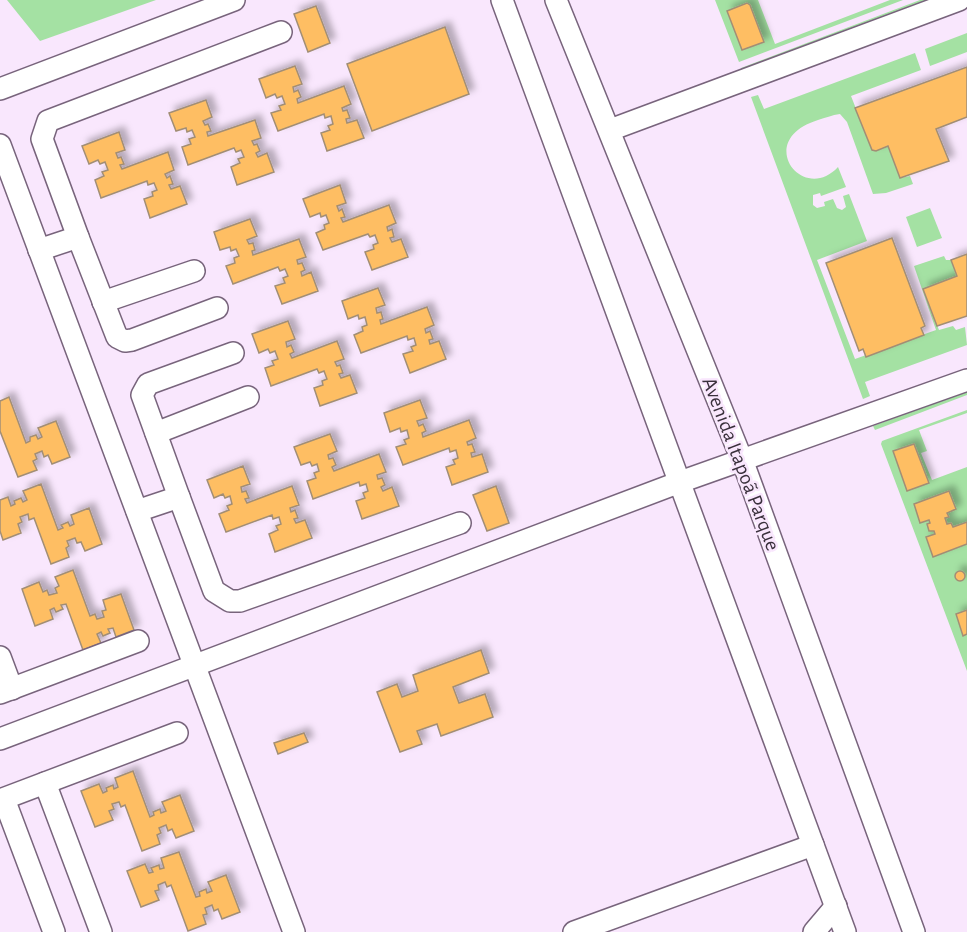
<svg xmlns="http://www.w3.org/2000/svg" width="967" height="932" viewBox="0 0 967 932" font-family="'Alegreya Sans',sans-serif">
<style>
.green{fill:#a4e1a3}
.building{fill:#febe64;stroke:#a28e75;stroke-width:1.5;filter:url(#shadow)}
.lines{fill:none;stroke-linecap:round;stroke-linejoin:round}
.minor-casing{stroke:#78647c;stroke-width:24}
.minor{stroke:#fff;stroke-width:21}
.labels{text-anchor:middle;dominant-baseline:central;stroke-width:5;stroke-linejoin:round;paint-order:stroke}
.street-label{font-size:21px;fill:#3a313c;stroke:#f9e7fd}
</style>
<defs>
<filter id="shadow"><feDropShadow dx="5.5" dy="-5.5" stdDeviation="3" flood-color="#0004"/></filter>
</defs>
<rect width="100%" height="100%" fill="#f9e7fd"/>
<!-- green -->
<g class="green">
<polygon points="7,0 156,0 40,41"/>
<polygon points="715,0 758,0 775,44 890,0 903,0 739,62"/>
<polygon points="920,0 930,0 742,71 741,68"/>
<polygon points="967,33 967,52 930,66 925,49"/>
<path d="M915 53 921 70 851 96 872 149 888 146 900 178 910 176 913 184 886 193 873 194 847 122 840 114C832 115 825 118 818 120 753 140 803 205 838 167L846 187 821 196 820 193 813 195V205L817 208 825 206 824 202 833 199 837 208 842 210 846 207 843 196 849 194 867 241 817 260 855 359 936 330 914 266 944 256 946 260H951L957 277 923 289 939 330 953 326 956 330 965 327 967 345 865 382 870 396 863 399 751 97 758 95 764 109Z"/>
<polygon points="930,208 942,238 917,247 906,217"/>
<polygon points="967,391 967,395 875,430 873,426"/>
<polygon points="967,410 967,413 919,430 927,451 921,453 932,480 967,467 967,671 881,444 882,441"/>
</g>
<!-- building -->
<g class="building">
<polygon points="747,3 750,5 764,42 742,50 727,11"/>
<polygon points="316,6 330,43 308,52 294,14"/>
<polygon points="445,27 469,94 372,131 347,64"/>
<polygon points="295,66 302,84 293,87 294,92 298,90 301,97 297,99 298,103 344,86 351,104 342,108 343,111 347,110 350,118 346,119 347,123 357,120 364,138 327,151 321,133 330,130 328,126 333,124 331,116 325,118 324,114 278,131 271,113 281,110 279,106 285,104 282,96 277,98 275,94 266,98 259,79"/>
<polygon points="967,67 967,117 936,129 949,161 900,178 888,146 876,151 872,150 855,108"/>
<polygon points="206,100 212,117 203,121 205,125 208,124 211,131 207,132 208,136 255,120 261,138 252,141 254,145 257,144 260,151 256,153 258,157 267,153 274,172 237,185 231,167 240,163 238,159 244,157 241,150 236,152 234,148 188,165 182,147 191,144 189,139 195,137 192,130 187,132 186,128 176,131 169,113"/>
<polygon points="119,132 125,150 116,153 118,158 121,157 124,164 120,165 122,169 168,152 174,170 165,174 167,178 170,176 173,184 169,185 171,189 180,186 187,204 150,218 144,199 153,196 152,192 157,190 154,183 148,185 147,181 101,198 95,180 104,176 102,172 108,170 105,162 100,164 98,160 89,164 82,146"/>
<polygon points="340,185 346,203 337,206 339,211 342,209 345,217 341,218 343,222 389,205 396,223 387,227 388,231 392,229 394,237 390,238 392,242 401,239 408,257 372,270 365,252 374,249 373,245 378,243 375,235 370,237 368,234 323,250 316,233 325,229 324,225 329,223 326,215 321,217 320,213 310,217 303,199"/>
<polygon points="250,219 257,236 247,240 249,244 253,243 255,250 252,251 253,255 299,239 306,257 297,260 298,264 302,263 305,270 301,272 302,276 311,272 318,291 282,304 275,286 285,283 283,278 288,276 285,269 280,271 278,267 233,284 226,266 235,263 234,258 239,256 236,249 231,251 230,247 220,250 214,232"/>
<polygon points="892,238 925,326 921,328 924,335 866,357 863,349 859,351 826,263"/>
<polygon points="967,254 967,316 937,326 923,289 957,276 951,260"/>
<polygon points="378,288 385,305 376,308 377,313 381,312 383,319 380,320 381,324 427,307 434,325 425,329 426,333 430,331 433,339 429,340 430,344 439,341 446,359 410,373 403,354 413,351 411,347 416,345 414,338 408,340 407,336 361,353 354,335 363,331 362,327 367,325 365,317 359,319 358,315 348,319 342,301"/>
<polygon points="288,321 295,339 286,342 287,347 291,345 294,352 290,354 292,358 337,341 344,359 335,362 337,366 340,365 343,373 339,374 341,378 350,375 357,393 320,406 314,388 323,385 322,381 327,379 324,371 319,373 317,369 271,386 265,368 274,365 272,361 278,359 275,351 270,353 268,349 259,353 252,334"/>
<polygon points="9,397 26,443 30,441 30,437 36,435 38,439 42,437 38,428 56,421 70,457 52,464 48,455 44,457 42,451 35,454 37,459 33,461 37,470 18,477 0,431 0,401"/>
<polygon points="420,400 427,418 417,421 419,426 423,424 426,431 422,433 423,437 469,420 476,438 467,442 468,445 472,444 475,452 471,453 472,457 482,454 488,472 452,485 446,467 455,464 453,460 458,458 456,450 450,452 449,448 403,465 396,447 406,444 404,440 409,438 407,430 401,432 400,428 390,432 384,413"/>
<polygon points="330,434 337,451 328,455 329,459 333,458 336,465 332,467 334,471 379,454 386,472 377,475 378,479 382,478 385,485 381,487 383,491 392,487 399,506 362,519 356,501 365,498 363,493 368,491 366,484 360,486 359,482 313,499 307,481 316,478 314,473 319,471 317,464 312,466 310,462 301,465 294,447"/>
<polygon points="914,444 929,483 907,491 893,451"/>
<polygon points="243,466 250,484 241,487 242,492 246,491 249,498 245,499 247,503 292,486 299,505 290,508 291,512 295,510 298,518 294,519 296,523 305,520 312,538 275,552 269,534 278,530 276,526 281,524 279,517 273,519 272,515 226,532 219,514 229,510 227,506 232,504 230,496 225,498 223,494 214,498 207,480"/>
<polygon points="41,484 58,530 63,528 61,525 68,522 70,526 74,524 71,515 89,508 102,544 85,551 81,542 77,543 75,538 67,541 69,546 66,548 69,557 51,564 34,518 29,520 28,514 20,517 22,522 18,524 21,533 3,540 0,531 0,500 8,497 11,506 15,504 14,501 21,498 23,502 27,500 23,491"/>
<polygon points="496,486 509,523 487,531 473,495"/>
<polygon points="949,491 956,509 947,513 949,517 945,518 947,524 951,523 953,527 967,522 967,544 933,557 926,537 935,534 934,531 929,531 927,524 930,523 929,520 920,523 914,504"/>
<polygon points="73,570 90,616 95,614 97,619 104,617 102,611 106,610 103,600 121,594 134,630 116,637 113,628 108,629 110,633 103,636 101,632 97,634 101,643 83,650 66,604 61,605 63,609 56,612 54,608 50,610 53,619 35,626 22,589 39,582 43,592 47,590 49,595 57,593 55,588 59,586 55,577"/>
<circle cx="960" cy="576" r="5"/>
<polygon points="967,610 967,634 963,636 956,614"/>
<polygon points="481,650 489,673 453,687 459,703 485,694 493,717 441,736 437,724 417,731 422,744 400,752 377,692 397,684 402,697 418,691 413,675"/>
<polygon points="304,733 308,742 278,754 274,743"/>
<polygon points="133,771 150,817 154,815 153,812 160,809 161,813 166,811 162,802 180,795 194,831 176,838 172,829 168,831 166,825 159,828 161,833 157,835 160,844 142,851 125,805 121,807 119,802 112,804 114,809 109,811 113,820 95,827 81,791 99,784 103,793 107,791 106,788 113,785 114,789 118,787 115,778"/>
<polygon points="179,852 196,897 200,896 199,892 206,889 207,893 212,891 208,882 226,875 240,912 222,919 218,909 214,911 212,905 205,908 207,914 203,915 206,924 188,931 171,885 167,887 165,882 158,885 159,890 155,891 159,900 141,907 127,871 145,864 149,873 153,872 151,868 159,865 160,869 164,868 161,858"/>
</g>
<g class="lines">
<!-- minor casing -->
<g class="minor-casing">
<g id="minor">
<polyline points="502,0 845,932"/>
<polyline points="556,0 744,465 914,932"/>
<polyline points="0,89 234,0"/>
<polyline points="610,130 959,0"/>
<path d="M0 145C98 408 194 671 294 932"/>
<polyline points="78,237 117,337 125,341 132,340 217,308"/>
<polyline points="39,250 78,237 42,139 48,121 281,32"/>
<polyline points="103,302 194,271"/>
<polyline points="156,433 248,397"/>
<polyline points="179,497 214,591 230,601 240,601 460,523"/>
<polyline points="137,511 179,497 142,395 148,384 233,353"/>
<polyline points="0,657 12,689"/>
<polyline points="0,693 138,641"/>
<polyline points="0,739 680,482 967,380"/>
<polyline points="45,783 101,932"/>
<polyline points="4,799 54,932"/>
<polyline points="0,800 177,733"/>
<polyline points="574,932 813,845"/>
<polyline points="814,932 836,906"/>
</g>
</g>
<!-- minor -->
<use href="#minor" class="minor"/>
</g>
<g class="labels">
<!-- street labels -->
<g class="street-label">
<text transform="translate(741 464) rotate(69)">Avenida Itapoã Parque</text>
</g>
</g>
</svg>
